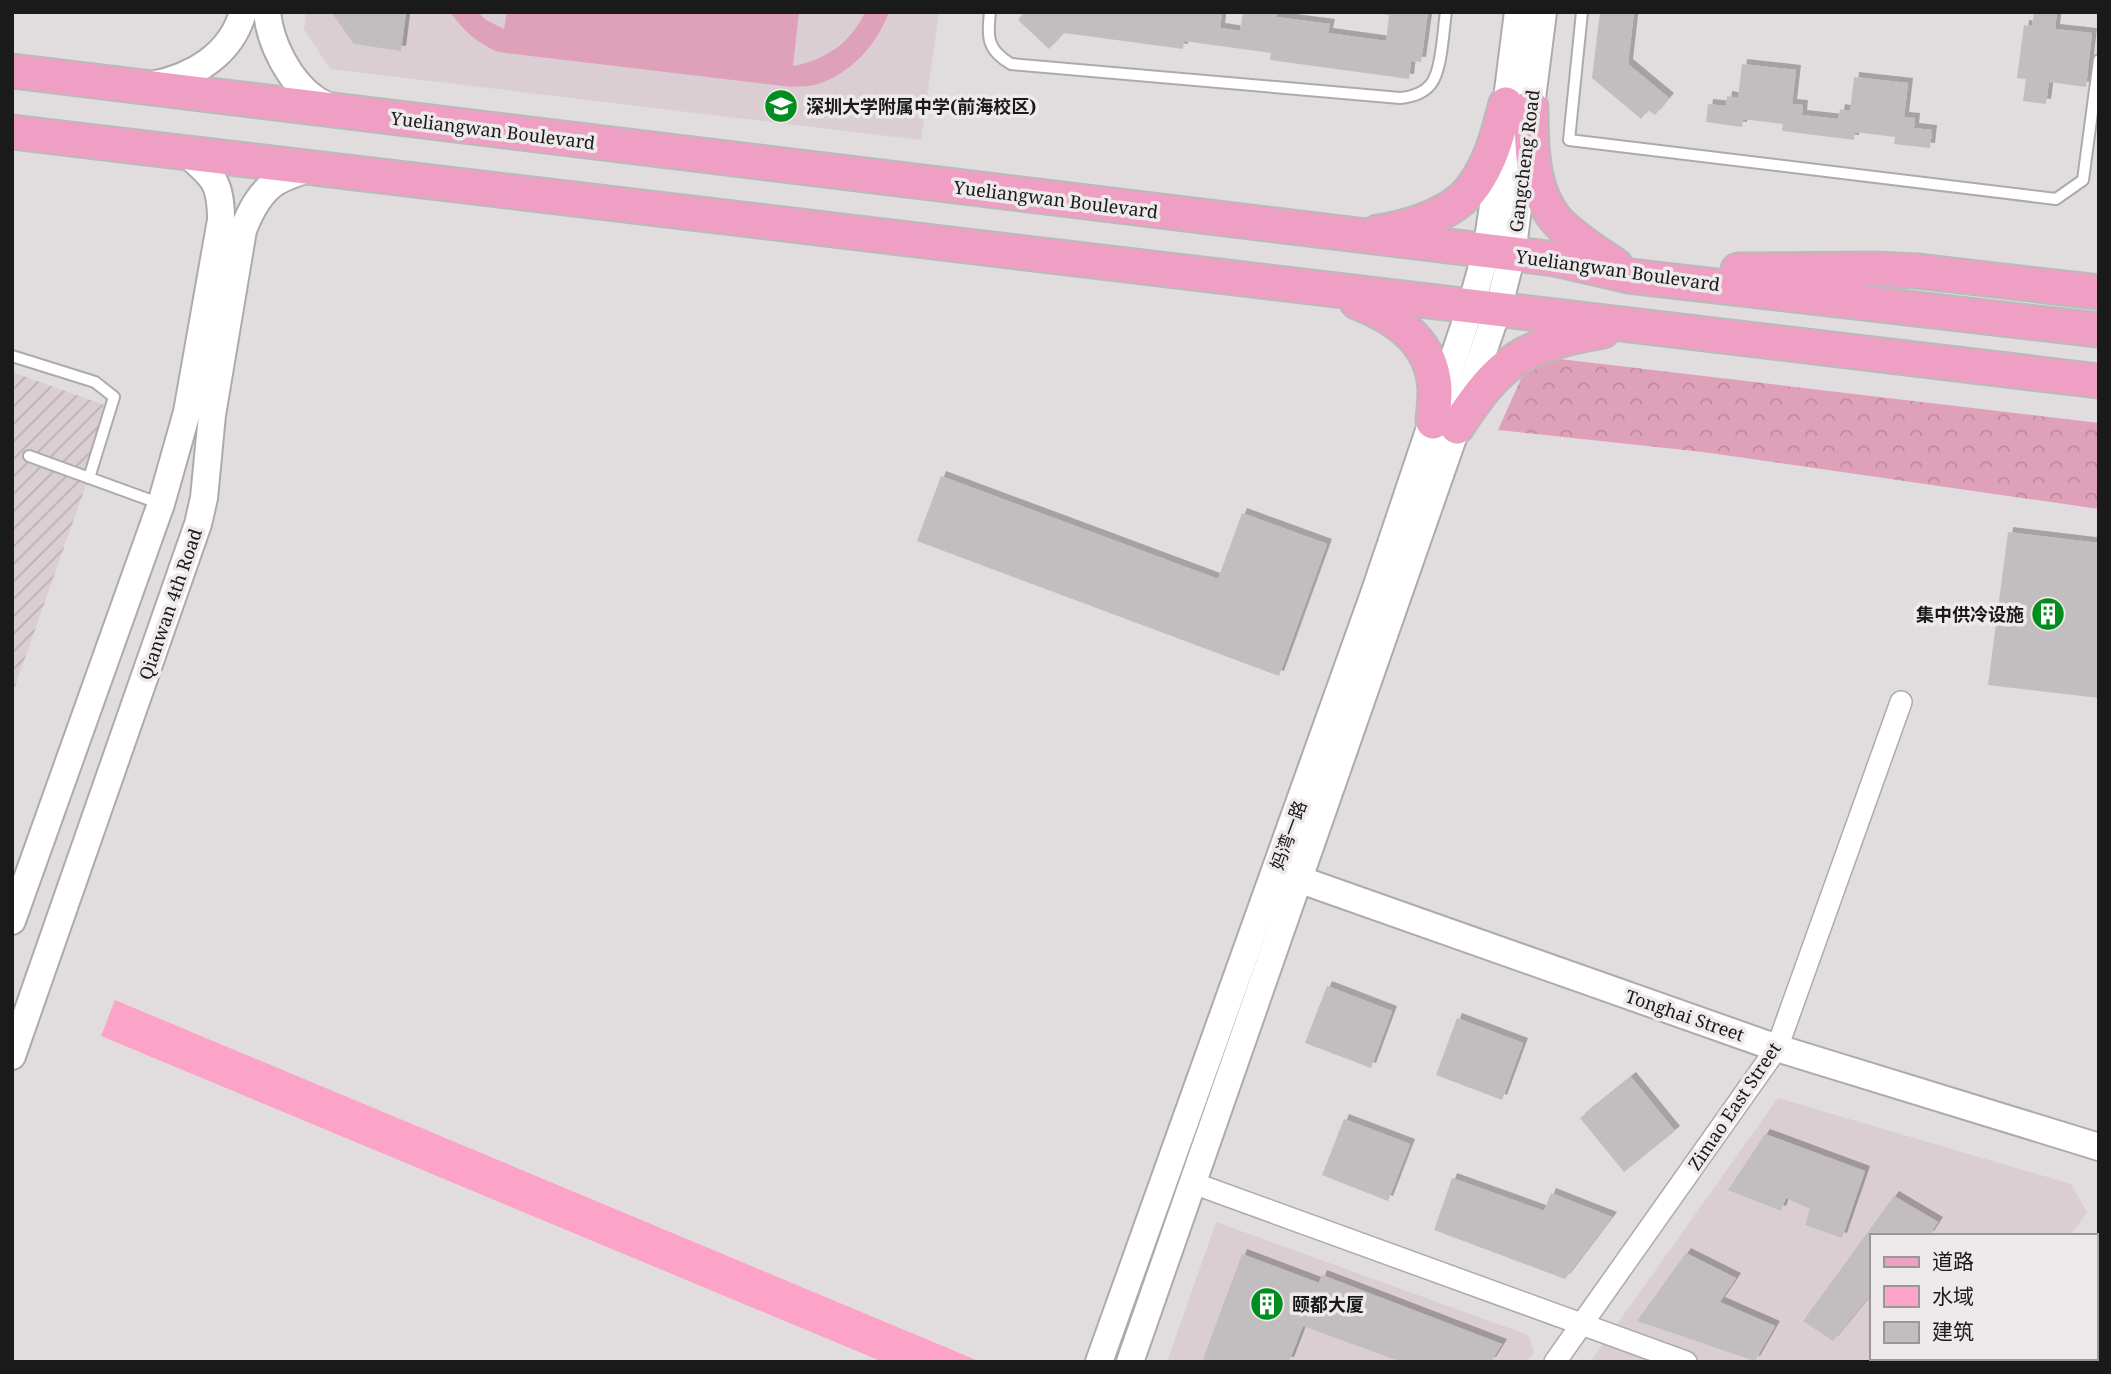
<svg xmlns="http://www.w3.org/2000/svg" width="2111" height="1374" viewBox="0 0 2111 1374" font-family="'Noto Serif','Noto Sans SC',serif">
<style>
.built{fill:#daced2}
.industrial{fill:url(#industrial-furrows)}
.forest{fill:url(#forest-crowns)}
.pitch{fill:#dfa1b9}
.water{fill:#fda3c7}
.building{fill:#c2bec0;filter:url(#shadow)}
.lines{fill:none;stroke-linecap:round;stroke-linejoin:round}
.service-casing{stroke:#aeaaab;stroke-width:14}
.minor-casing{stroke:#aeaaab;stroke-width:24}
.tertiary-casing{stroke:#aeaaab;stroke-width:30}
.primary-casing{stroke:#bbbaba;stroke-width:37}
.service{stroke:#fff;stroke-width:10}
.minor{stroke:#fff;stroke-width:21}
.tertiary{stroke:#fff;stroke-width:26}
.primary{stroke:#ef9ec4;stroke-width:33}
.labels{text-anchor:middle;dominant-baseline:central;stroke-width:7;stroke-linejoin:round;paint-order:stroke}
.poi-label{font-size:18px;font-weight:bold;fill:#1b1a1a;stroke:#eeeaeb;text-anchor:start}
.street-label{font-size:18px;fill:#1b1a1a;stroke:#eeeaeb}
</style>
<defs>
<pattern id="industrial-furrows" width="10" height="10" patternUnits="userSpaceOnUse" patternTransform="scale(1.75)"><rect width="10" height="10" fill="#daced2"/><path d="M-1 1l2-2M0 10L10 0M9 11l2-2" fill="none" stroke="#bab0b4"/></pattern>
<pattern id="forest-crowns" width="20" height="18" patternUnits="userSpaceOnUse" patternTransform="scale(1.75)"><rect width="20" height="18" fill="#dfa1b9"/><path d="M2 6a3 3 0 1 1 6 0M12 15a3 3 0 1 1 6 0" fill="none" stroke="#bf8a9e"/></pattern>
<filter id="shadow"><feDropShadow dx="5" dy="-5" stdDeviation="0" flood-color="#0004"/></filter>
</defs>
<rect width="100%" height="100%" fill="#e1ddde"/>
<!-- built -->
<g class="built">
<polygon points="306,12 939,12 921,140 330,69 304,29"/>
<polygon points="1778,1098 2071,1184 2087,1212 2070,1236 1871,1236 1871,1358 1980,1358 1977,1362 1590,1362"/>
<polygon points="1216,1222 1528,1335 1534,1352 1527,1362 1167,1362"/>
</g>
<!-- industrial -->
<polygon class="industrial" points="12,372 113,408 12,695"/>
<!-- forest -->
<polygon class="forest" points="1560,359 2099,423 2099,509 1703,452 1498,430 1524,372"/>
<!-- pitch -->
<path class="pitch" d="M450 12H478L486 20 504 29 507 12H799L793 66C825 60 851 43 865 12H889C877 44 852 73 818 84 810 87 800 86 791 87L498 52C476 42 465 32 450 12Z"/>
<!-- water -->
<polygon class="water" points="115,1000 981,1362 883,1362 101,1036"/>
<!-- building -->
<g class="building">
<polygon points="331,12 406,12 401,51 354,44"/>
<polygon points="1024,12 1222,12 1220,28 1240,31 1243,12 1277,12 1276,17 1330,24 1328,33 1386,41 1389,15 1382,14 1382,12 1428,12 1421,62 1411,61 1409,79 1270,60 1271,53 1184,41 1183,49 1064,33 1049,49 1018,20"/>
<polygon points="1600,12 1634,12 1628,64 1669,98 1655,115 1648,110 1641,119 1592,78"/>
<polygon points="2034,12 2057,12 2055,29 2092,33 2086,87 2049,82 2046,104 2023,101 2026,79 2017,78 2024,25 2032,26"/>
<polygon points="1742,64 1796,70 1792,104 1803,105 1802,115 1838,119 1840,109 1850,111 1854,77 1908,83 1904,117 1915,118 1914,128 1932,130 1930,148 1894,144 1895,137 1855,132 1854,140 1782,131 1783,124 1743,119 1742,127 1706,122 1708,104 1726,106 1727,96 1738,98"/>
<polygon points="941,476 1218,579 1242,513 1327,544 1279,676 917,541"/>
<polygon points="2008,532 2099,543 2099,698 1988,685"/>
<polygon points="1327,986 1392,1011 1371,1068 1305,1043"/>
<polygon points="1457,1018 1523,1043 1502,1100 1436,1075"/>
<polygon points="1631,1077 1675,1131 1624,1172 1580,1118"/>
<polygon points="1344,1119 1410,1144 1388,1201 1322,1175"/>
<polygon points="1765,1134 1865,1171 1842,1238 1805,1225 1810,1209 1786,1198 1781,1211 1728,1190"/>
<polygon points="1452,1178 1544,1211 1551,1193 1612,1217 1565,1279 1434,1230"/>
<polygon points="1894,1196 1938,1222 1929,1236 1871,1236 1871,1295 1833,1341 1803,1321"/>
<polygon points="1686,1253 1736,1278 1720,1302 1775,1326 1755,1361 1637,1321"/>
<polygon points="1242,1254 1319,1283 1322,1275 1502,1344 1491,1362 1395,1362 1396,1360 1303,1326 1289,1362 1202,1362"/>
</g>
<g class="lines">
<!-- service casing -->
<g class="service-casing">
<g id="service">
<path d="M990 12C987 37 987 50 1011 64L1400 98C1411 97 1424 93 1431 84 1442 70 1443 31 1446 12"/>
<polyline points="1582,12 1569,140 2056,199 2083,180 2099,60"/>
<polyline points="12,356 95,382 114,397 89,478"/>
<polyline points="29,456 161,504"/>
</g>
</g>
<!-- minor casing -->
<g class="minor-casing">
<g id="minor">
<polyline points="1193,1183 1686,1362"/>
<polyline points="1555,1362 1777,1048 1901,702"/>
</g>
</g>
<!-- tertiary casing -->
<g class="tertiary-casing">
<g id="tertiary">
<path d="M267 12C270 43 289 81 315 99 321 103 328 106 335 109"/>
<path d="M152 85C193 77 231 55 243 12"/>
<polyline points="1284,874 1777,1048 2099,1147"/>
<path d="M12 921 161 504 187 412 221 220C221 183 214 177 187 154"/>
<path d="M12 1056 198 524 204 498 212 415 243 230C250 212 260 191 278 181 288 175 300 172 310 168"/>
<polyline points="2095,1275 2099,1270"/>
<polyline points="1099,1362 1375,591 1471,306 1486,252 1495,193 1518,12"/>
<polyline points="1130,1362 1498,309 1512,255 1543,12"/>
<polyline points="2030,1362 2033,1358"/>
</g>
</g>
<!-- primary casing -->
<g class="primary-casing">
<g id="primary">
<polyline points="12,71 1555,259 1629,276 2099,330"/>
<path d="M1531 107C1531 145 1531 193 1559 223 1576 240 1596 252 1616 266"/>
<polyline points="12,132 2099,381"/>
<path d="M1378 232C1406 228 1442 217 1463 198 1475 187 1484 170 1490 156 1497 140 1501 121 1506 104"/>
<polyline points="1738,270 1875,269 1917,271 2099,292"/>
<path d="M1357 302C1397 318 1433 342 1435 390 1435 400 1434 411 1433 422"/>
<path d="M1457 427C1501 359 1524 345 1603 331"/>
</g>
</g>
<!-- service -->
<use href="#service" class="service"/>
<!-- minor -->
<use href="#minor" class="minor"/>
<!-- tertiary -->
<use href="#tertiary" class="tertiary"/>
<!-- primary -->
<use href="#primary" class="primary"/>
</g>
<!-- icons -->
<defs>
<g id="school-disc" transform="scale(1.75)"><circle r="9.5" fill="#028e1e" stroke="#eeeaeb"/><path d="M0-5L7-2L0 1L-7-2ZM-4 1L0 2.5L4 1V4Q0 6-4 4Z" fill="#fff"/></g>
<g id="building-disc" transform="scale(1.75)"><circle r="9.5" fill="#028e1e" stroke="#eeeaeb"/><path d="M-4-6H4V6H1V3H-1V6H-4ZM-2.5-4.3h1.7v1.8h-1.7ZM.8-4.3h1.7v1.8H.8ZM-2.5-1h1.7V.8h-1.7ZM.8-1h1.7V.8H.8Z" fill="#fff"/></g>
</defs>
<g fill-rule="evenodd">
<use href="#school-disc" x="781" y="106"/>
<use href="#building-disc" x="2048" y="614"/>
<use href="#building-disc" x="1267" y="1304"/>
</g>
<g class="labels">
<!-- poi labels -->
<g class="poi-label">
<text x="806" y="106">深圳大学附属中学(前海校区)</text>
<text x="2024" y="614" text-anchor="end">集中供冷设施</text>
<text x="1292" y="1304">颐都大厦</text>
</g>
<!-- street labels -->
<g class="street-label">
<text transform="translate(493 130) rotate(7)">Yueliangwan Boulevard</text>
<text transform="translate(1524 161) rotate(-83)">Gangcheng Road</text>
<text transform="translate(1056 199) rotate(7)">Yueliangwan Boulevard</text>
<text transform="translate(1618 270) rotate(8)">Yueliangwan Boulevard</text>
<text transform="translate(170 604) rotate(-71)">Qianwan 4th Road</text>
<text transform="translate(1288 835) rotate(-70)">妈湾一路</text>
<text transform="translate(1685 1015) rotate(19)">Tonghai Street</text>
<text transform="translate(1734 1106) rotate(-56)">Zimao East Street</text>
</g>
</g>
<!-- border -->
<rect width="2111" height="1374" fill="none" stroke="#1b1a1a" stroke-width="28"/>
<!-- legend -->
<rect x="1870" y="1234" width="228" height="126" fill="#eeeaeb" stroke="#9a9797" stroke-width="2"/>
<rect x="1884" y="1257" width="35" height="10" fill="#ef9ec4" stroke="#9a9797" stroke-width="2"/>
<text x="1932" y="1269" font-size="21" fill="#1b1a1a">道路</text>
<rect x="1884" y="1286" width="35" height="21" fill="#fda3c7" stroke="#9a9797" stroke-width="2"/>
<text x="1932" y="1304" font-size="21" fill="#1b1a1a">水域</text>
<rect x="1884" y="1322" width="35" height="21" fill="#c2bec0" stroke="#9a9797" stroke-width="2"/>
<text x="1932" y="1339" font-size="21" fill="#1b1a1a">建筑</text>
</svg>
